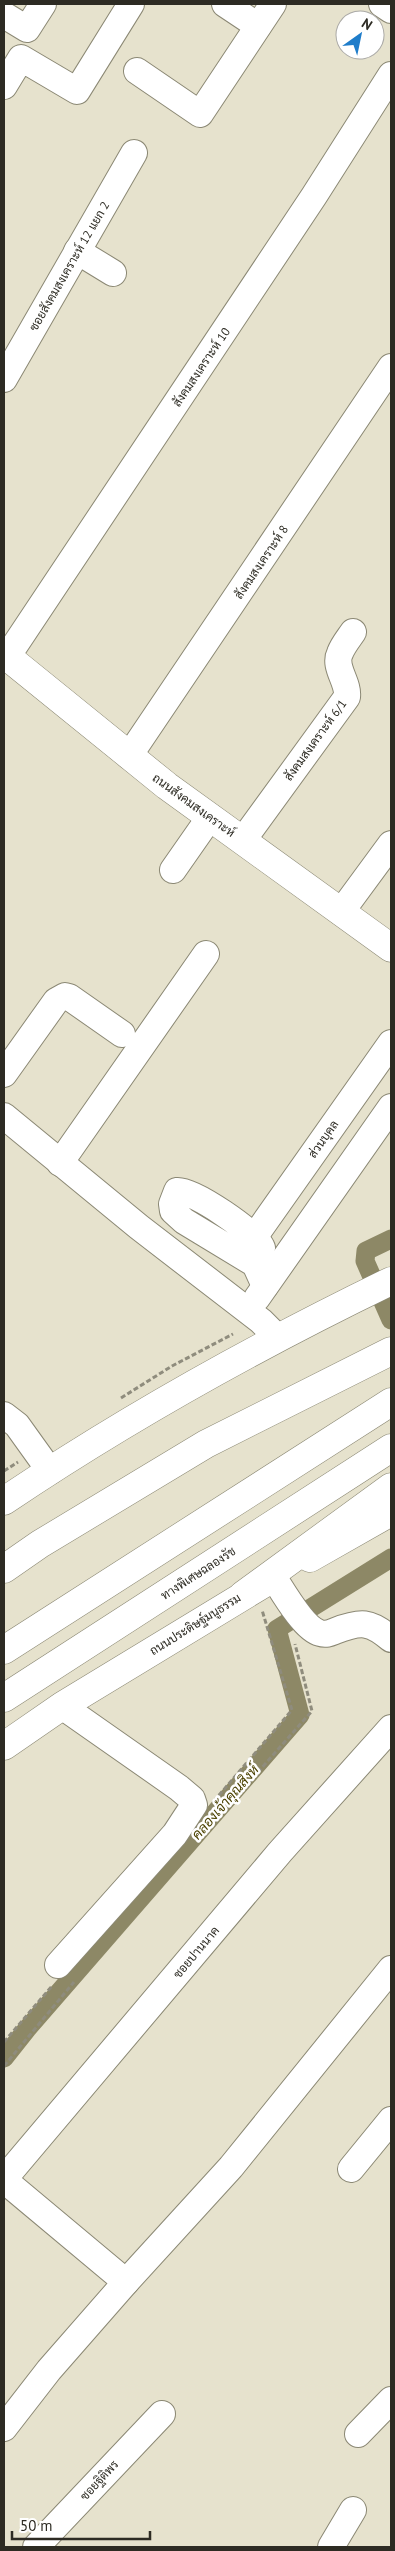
<svg xmlns="http://www.w3.org/2000/svg" width="395" height="2551" viewBox="0 0 395 2551" font-family="'PT Sans',Sarabun,sans-serif">
<style>
.lines{fill:none;stroke-linecap:round;stroke-linejoin:round}
.canal{stroke:#8d8866;stroke-width:19}
.minor-casing{stroke:#8b8874;stroke-width:28}
.major-casing{stroke:#8b8874;stroke-width:29}
.highway-casing{stroke:#8b8874;stroke-width:29}
.path{stroke:#8f8c7d;stroke-width:3;stroke-dasharray:5 2.5;stroke-linecap:butt}
.minor{stroke:#fff;stroke-width:26}
.major{stroke:#fff;stroke-width:28}
.highway{stroke:#fff;stroke-width:28}
.labels{text-anchor:middle;dominant-baseline:central;stroke-width:5;stroke-linejoin:round;paint-order:stroke}
.street-label{font-size:12px;fill:#2d2b23;stroke:#fff}
.water-label{font-size:14px;font-style:italic;fill:#4b4100;stroke:#fff}
</style>
<rect width="100%" height="100%" fill="#e6e2cd"/>
<g class="lines">
<!-- canal -->
<g class="canal">
<polyline points="391,1239 366,1251 365,1261 391,1320"/>
<polyline points="4,2058 27,2029 300,1715 277,1629 391,1558"/>
</g>
<!-- minor casing -->
<g class="minor-casing">
<g id="minor">
<polyline points="225,4 258,26"/>
<polyline points="382,4 391,10"/>
<polyline points="4,15 27,29 43,4"/>
<polyline points="137,71 200,114 273,4"/>
<polyline points="4,86 21,58 77,91 131,4"/>
<polyline points="77,251 113,273"/>
<polyline points="4,379 134,153"/>
<polyline points="7,657 314,196 391,75"/>
<polyline points="129,756 391,367"/>
<path d="M243 840 347 697C349 682 333 667 340 653 343 645 349 638 353 632"/>
<polyline points="173,870 210,817"/>
<polyline points="341,912 391,844"/>
<polyline points="4,1074 56,1001 65,996 69,997 122,1034"/>
<polyline points="4,1116 139,1227 261,1321 277,1337"/>
<polyline points="60,1163 206,954"/>
<polyline points="255,1236 391,1043"/>
<path d="M255 1264 262 1248C257 1233 192 1189 177 1191L172 1204 173 1211 184 1221 255 1264 265 1286"/>
<polyline points="257,1298 391,1107"/>
<polyline points="4,1415 17,1425 50,1471"/>
<path d="M274 1578C283 1592 304 1629 320 1633 326 1635 330 1633 335 1631 361 1621 370 1621 391 1639"/>
<polyline points="58,1965 175,1834 194,1805 192,1799 179,1788 62,1706"/>
<polyline points="351,2169 391,2120"/>
<polyline points="4,2179 280,1852 391,1728"/>
<polyline points="4,2180 126,2282"/>
<polyline points="4,2428 49,2370 126,2282 231,2167 391,1969"/>
<polyline points="358,2434 391,2400"/>
<polyline points="36,2547 162,2414"/>
<polyline points="331,2547 353,2510"/>
</g>
</g>
<!-- major casing -->
<g class="major-casing">
<g id="major">
<polyline points="4,654 167,786 391,948"/>
<path d="M4 1501C127 1418 257 1346 391 1281"/>
<polyline points="310,1558 391,1512"/>
<polyline points="4,1746 62,1706 263,1584"/>
</g>
</g>
<!-- highway casing -->
<g class="highway-casing">
<g id="highway">
<polyline points="4,1569 40,1544 206,1444 391,1351"/>
<polyline points="243,1595 391,1487"/>
<polyline points="4,1650 391,1402"/>
<polyline points="4,1698 391,1448"/>
</g>
</g>
<!-- path -->
<g class="path">
<polyline points="121,1398 172,1366 233,1334"/>
<polyline points="4,1471 18,1462"/>
<polyline points="214,1801 292,1710 262,1610"/>
<polyline points="203,1834 312,1711 295,1644"/>
<polyline points="4,2042 52,1986"/>
<polyline points="4,2066 74,1982"/>
</g>
<!-- minor -->
<use href="#minor" class="minor"/>
<!-- major -->
<use href="#major" class="major"/>
<!-- highway -->
<use href="#highway" class="highway"/>
</g>
<g class="labels">
<!-- street labels -->
<g class="street-label">
<text transform="translate(69 266) rotate(-60)">ซอยสังคมสงเคราะห์ 12 แยก 2</text>
<text transform="translate(201 367) rotate(-56)">สังคมสงเคราะห์ 10</text>
<text transform="translate(261 562) rotate(-56)">สังคมสงเคราะห์ 8</text>
<text transform="translate(315 740) rotate(-54)">สังคมสงเคราะห์ 6/1</text>
<text transform="translate(194 805) rotate(36)">ถนนสังคมสงเคราะห์</text>
<text transform="translate(323 1139) rotate(-55)">ส่วนบุคล</text>
<text transform="translate(198 1573) rotate(-33)">ทางพิเศษฉลองรัช</text>
<text transform="translate(195 1624) rotate(-32)">ถนนประดิษฐ์มนูธรรม</text>
<text transform="translate(196 1952) rotate(-50)">ซอยปานนาค</text>
<text transform="translate(99 2480) rotate(-47)">ซอยฐิติพร</text>
</g>
<!-- water labels -->
<g class="water-label">
<text transform="translate(225 1802) rotate(-49)">คลองเจ้าคุณสิงห์</text>
</g>
</g>
<!-- border -->
<rect width="395" height="2551" fill="none" stroke="#2d2b23" stroke-width="10"/>
<!-- north arrow -->
<g transform="translate(360 35) rotate(33)"><circle r="24" fill="#ffffff" stroke="#abaaa7"/>
<path d="M0-4L9 19L0 12L-9 19Z" fill="#1f7dca"/>
<text y="-8" font-size="14" font-weight="bold" text-anchor="middle" fill="#2d2b23">N</text>
</g>
<!-- scale -->
<path d="M12 2531v8h138v-8" fill="none" stroke="#2d2b23" stroke-width="2.5"/>
<text x="20" y="2531" font-size="15" fill="#2d2b23" stroke="#ffffff" stroke-width="4" paint-order="stroke">50 m</text>
</svg>
